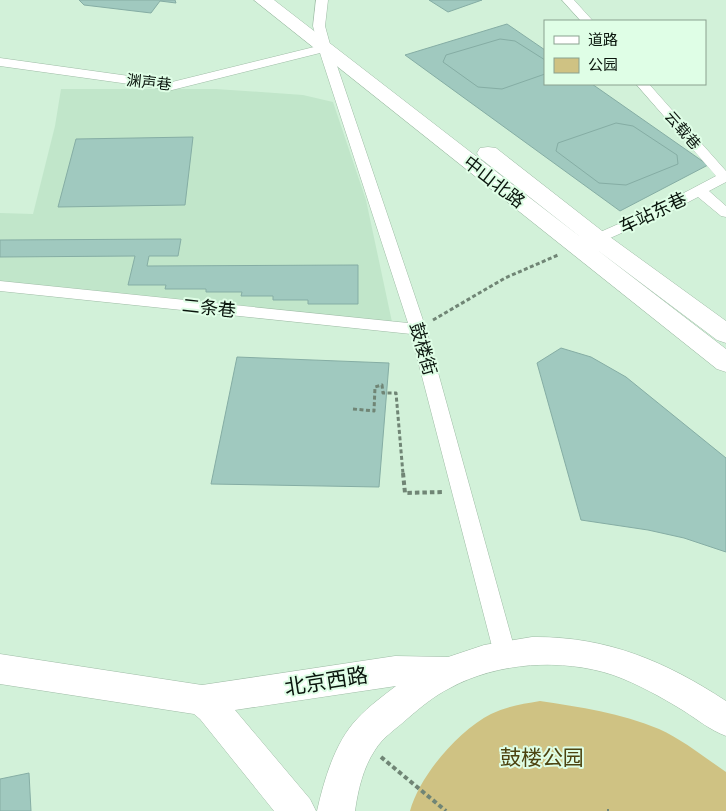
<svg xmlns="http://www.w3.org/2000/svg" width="726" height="811" viewBox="0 0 726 811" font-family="Montserrat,'Noto Sans SC',sans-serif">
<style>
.built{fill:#c1e6ca}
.green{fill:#cfc283}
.building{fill:#a0c9bf;stroke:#85ada4}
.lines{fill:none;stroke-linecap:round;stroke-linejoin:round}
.street-casing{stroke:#9fbca6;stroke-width:1}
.primary-casing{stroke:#9fbca6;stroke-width:1}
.path-far1{stroke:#708575;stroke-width:3;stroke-dasharray:4 2.5;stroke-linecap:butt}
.path{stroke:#708575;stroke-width:4;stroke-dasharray:4.5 3;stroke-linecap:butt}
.street{fill:#fff;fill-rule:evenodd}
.primary{fill:#fff;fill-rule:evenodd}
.labels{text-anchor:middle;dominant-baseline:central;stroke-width:4;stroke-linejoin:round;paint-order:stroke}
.far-street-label{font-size:15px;fill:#0a150d;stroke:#dffee6}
.street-label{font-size:18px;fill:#0a150d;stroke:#dffee6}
.near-street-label{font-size:21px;fill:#0a150d;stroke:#dffee6}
.near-park-label{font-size:21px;fill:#4c4310;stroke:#dffee6}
</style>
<rect width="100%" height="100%" fill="#d2f1d9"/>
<!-- built -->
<polygon class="built" points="61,89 216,89 303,95 333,102 366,200 392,322 0,282 0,213 33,214 55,126"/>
<!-- green -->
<path class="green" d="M540 701C580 707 621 713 659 729 683 740 704 757 726 772V811H410C420 775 458 731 491 714 507 706 523 704 540 701Z"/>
<!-- building -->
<g class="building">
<polygon points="79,0 175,0 176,3 160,1 151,13 84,5"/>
<polygon points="429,0 482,0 448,12"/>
<polygon points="507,24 545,50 545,84 592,84 708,165 620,211 405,55"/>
<polygon points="500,39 515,41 545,60 545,74 502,89 478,87 443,62 446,55"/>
<polygon points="616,123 633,126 677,155 678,164 626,185 599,183 556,151 558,143"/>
<polygon points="193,137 185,205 58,207 76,139"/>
<polygon points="181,239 178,256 149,256 147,266 358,265 358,304 308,304 308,300 273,300 273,296 241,296 242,292 206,292 206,289 165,289 166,285 128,285 135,256 0,257 0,240"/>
<polygon points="561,348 591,357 626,377 726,458 726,552 684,538 648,530 581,520 537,363"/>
<polygon points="237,357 389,363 379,487 211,484"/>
<polygon points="29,773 31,811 0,811 0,779"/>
</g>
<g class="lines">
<!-- street casing -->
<g class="street-casing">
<g id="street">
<polygon points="316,0 328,0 325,26 331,48 426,329 516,654 513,660 505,663 497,660 494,654 411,334 0,291 0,281 408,323 320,53 172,90 0,66 0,58 172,82 318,46 313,26"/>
<polygon points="562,0 574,0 593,21 581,21"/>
<polygon points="636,84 649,84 726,171 726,182 709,191 726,206 726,217 721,216 698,197 671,211 590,247 580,247 577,244 580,241 661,205 716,176"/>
</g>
</g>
<!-- primary casing -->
<g class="primary-casing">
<g id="primary">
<polygon points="254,0 274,0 583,239 480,158 477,153 480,148 488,147 496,148 606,234 726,321 726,343 717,340 596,249 726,349 726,372 717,369"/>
<path d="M532 637C606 636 665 661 726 701V736C710 730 698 720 684 711 661 697 638 684 613 675 562 658 498 662 450 688 434 696 421 707 407 719 396 729 383 737 375 750 363 768 358 790 355 811H317C324 780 335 742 357 719 369 706 383 696 396 686L235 710 310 799 316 811H274L200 719 194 714 0 684V654L202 685 395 656 448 657 484 645Z"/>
</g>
</g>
<!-- path-far1 -->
<g class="path-far1">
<polyline points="433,320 505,278 558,255"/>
<polyline points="353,409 374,411 375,387 382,385 383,393 396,393 403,474"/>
</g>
<!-- path -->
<g class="path">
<polyline points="403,473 405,493 443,492"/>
<polyline points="381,757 446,811"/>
<polyline points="607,811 609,811"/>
</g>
<!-- street -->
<use href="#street" class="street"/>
<!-- primary -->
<use href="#primary" class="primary"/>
</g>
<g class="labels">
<!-- far-street labels -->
<g class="far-street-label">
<text transform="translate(149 82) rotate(6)">渊声巷</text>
<text transform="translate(683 130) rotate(49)">云载巷</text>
</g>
<!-- street labels -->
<g class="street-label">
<text transform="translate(494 182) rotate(38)">中山北路</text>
<text transform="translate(653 213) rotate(-25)">车站东巷</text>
<text transform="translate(209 308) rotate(6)">二条巷</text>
<text transform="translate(423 349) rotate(74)">鼓楼街</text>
</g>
<!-- near-street labels -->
<g class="near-street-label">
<text transform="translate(326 681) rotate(-9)">北京西路</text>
</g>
<!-- near-park labels -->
<g class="near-park-label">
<text x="542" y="757">鼓楼公园</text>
</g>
</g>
<!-- legend -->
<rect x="544" y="20" width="162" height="65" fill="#dffee6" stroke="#8aa18f"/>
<rect x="554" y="36" width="25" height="8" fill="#ffffff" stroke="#8aa18f"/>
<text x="588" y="45" font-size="15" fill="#0a150d">道路</text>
<rect x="554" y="58" width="25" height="15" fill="#cfc283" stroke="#8aa18f"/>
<text x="588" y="70" font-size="15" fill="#0a150d">公园</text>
</svg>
